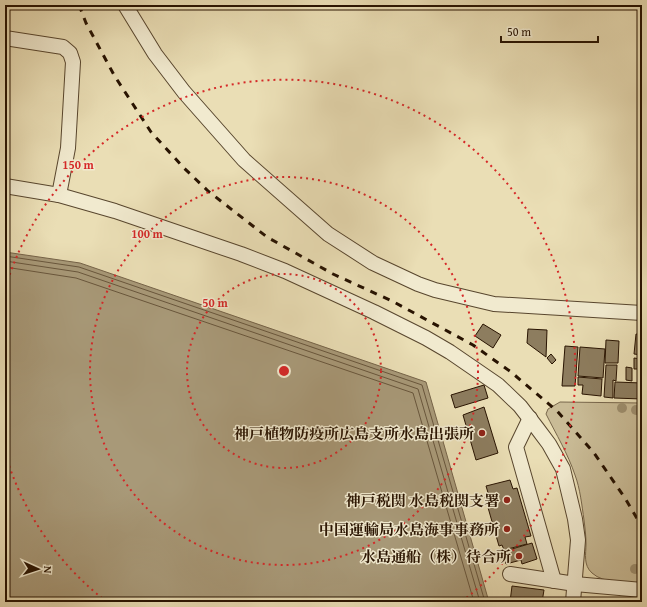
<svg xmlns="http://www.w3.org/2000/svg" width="647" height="607" viewBox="0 0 647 607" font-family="'Gentium Book Plus','Noto Serif JP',serif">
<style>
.green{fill:#c9bb96;stroke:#78674c}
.water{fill:#a89978;stroke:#756348}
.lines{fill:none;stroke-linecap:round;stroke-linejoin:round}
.shore{stroke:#68563c;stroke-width:1}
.building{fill:#8d7d5f;stroke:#281301}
.minor-casing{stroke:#58462e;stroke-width:16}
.minor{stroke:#f1eacf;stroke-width:14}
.rail{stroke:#281301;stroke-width:3;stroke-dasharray:7 7;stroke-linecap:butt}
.tree{fill:#9e8f6f}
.ring{fill:none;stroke:#d62828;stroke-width:2;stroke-dasharray:2 4}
.poi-dot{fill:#8f2418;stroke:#f1eacf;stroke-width:1.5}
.labels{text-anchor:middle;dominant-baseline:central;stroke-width:3;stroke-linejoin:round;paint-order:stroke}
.poi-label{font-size:15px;font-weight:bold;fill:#281301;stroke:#f1eacf;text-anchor:end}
.centre{fill:#d62828;stroke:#f1eacf;stroke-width:2}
.ring-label{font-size:12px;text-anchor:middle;font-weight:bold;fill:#d62828;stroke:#f1eacf;stroke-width:3;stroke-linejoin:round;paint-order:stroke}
</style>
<rect width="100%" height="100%" fill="#eadeb5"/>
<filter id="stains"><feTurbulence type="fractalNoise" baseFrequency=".005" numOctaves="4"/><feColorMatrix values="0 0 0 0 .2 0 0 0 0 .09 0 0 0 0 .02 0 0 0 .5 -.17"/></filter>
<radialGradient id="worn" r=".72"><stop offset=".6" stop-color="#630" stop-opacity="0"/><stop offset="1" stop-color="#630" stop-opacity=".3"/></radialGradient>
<!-- green -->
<path class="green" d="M560 402 642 403V584C627 582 604 584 592 573 583 565 586 554 586 544 586 536 585 528 584 520 582 506 580 488 575 475 568 454 556 434 546 414L548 409Z"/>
<!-- water -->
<polygon class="water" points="5,252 80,263 426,382 489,602 5,602"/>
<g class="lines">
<!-- shore -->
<g class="shore">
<polyline points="5,256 79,267 422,385 485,602"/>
<polyline points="5,261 78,272 418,389 480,602"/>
<polyline points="5,267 76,278 413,393 474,602"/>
</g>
</g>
<!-- building -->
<g class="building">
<polygon points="483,324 501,335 493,348 475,336"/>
<polygon points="528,329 547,330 546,357 527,343"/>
<polygon points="636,334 642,335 642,355 634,354"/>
<polygon points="606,340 619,341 618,363 605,363"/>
<polygon points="565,346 578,347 575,386 562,386"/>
<polygon points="580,347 605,349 603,378 578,376"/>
<polygon points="551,354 556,360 552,364 547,358"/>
<polygon points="634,358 641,359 641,369 634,369"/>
<polygon points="606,365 617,365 616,381 613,380 613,398 604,397"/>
<polygon points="626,367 632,368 632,381 626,380"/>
<polygon points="578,377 602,379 601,396 582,394 583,385 578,385"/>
<polygon points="615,382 642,383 642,399 614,398"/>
<polygon points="484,385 488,398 455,408 451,395"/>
<polygon points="484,407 498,453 476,460 463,415"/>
<polygon points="510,480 513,489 517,488 531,536 525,537 527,544 504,550 502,545 499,546 485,497 489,496 486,486"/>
<polygon points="532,543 537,559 522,564 521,560 506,564 502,552"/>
<polygon points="512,586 544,590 542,602 510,602"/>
</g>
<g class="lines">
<!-- minor casing -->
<g class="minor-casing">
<g id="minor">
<polyline points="125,5 155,54 184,92 244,160 328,234 373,263 418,284 435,290 494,304 642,313"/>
<polyline points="5,38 63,47 70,53 73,62 68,148 59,195"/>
<polyline points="5,186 59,195 115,211 241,254 285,271 374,312 426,338 450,352 498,385 520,406 537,428 549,444 563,469 575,519 578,540 573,602"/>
<polyline points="530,418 516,447 554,581"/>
<polyline points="510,574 575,584 642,590"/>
</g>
</g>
<!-- minor -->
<use href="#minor" class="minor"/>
<!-- rail -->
<polyline class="rail" points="79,5 86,23 114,75 151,132 184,168 208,191 267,237 333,274 392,301 473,345 511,372 557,411 594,453 625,498 642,527"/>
</g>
<!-- trees -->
<g class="tree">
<circle cx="622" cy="408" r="5"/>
<circle cx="636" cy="410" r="5"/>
<circle cx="635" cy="569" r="5"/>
</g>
<!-- distance rings -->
<g class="ring">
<circle cx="284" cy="371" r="97"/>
<circle cx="284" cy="371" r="194"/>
<path d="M107 602A291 291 0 0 1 6 456M6 286A291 291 0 1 1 461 602"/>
</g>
<!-- markers -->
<g class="poi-dot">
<circle cx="482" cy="433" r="4"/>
<circle cx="507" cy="500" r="4"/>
<circle cx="507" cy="529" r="4"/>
<circle cx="519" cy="556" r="4"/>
</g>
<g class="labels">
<!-- poi labels -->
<g class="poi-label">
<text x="474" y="433">神戸植物防疫所広島支所水島出張所</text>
<text x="499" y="500">神戸税関 水島税関支署</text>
<text x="499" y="529">中国運輸局水島海事事務所</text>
<text x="511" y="556">水島通船（株）待合所</text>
</g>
</g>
<circle cx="284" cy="371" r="6" class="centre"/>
<g class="ring-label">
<text x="78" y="169">150 m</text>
<text x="147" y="238">100 m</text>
<text x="215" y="307">50 m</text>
</g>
<!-- margin -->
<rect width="647" height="607" fill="none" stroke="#eadeb5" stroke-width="20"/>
<rect x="6" y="6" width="635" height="595" fill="none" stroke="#281301" stroke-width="2"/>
<rect x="10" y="10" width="627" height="587" fill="none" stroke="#281301"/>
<!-- north arrow -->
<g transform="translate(38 569) rotate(93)" stroke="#f1eacf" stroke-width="3" paint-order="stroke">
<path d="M0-3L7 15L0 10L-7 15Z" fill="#281301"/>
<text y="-6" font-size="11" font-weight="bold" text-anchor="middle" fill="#281301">N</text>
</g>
<!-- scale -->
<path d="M501 36v6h97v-6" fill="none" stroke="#281301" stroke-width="2"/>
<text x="507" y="36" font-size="12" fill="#281301" stroke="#f1eacf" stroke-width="3" paint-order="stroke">50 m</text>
<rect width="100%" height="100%" filter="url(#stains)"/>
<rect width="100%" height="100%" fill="url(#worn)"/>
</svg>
